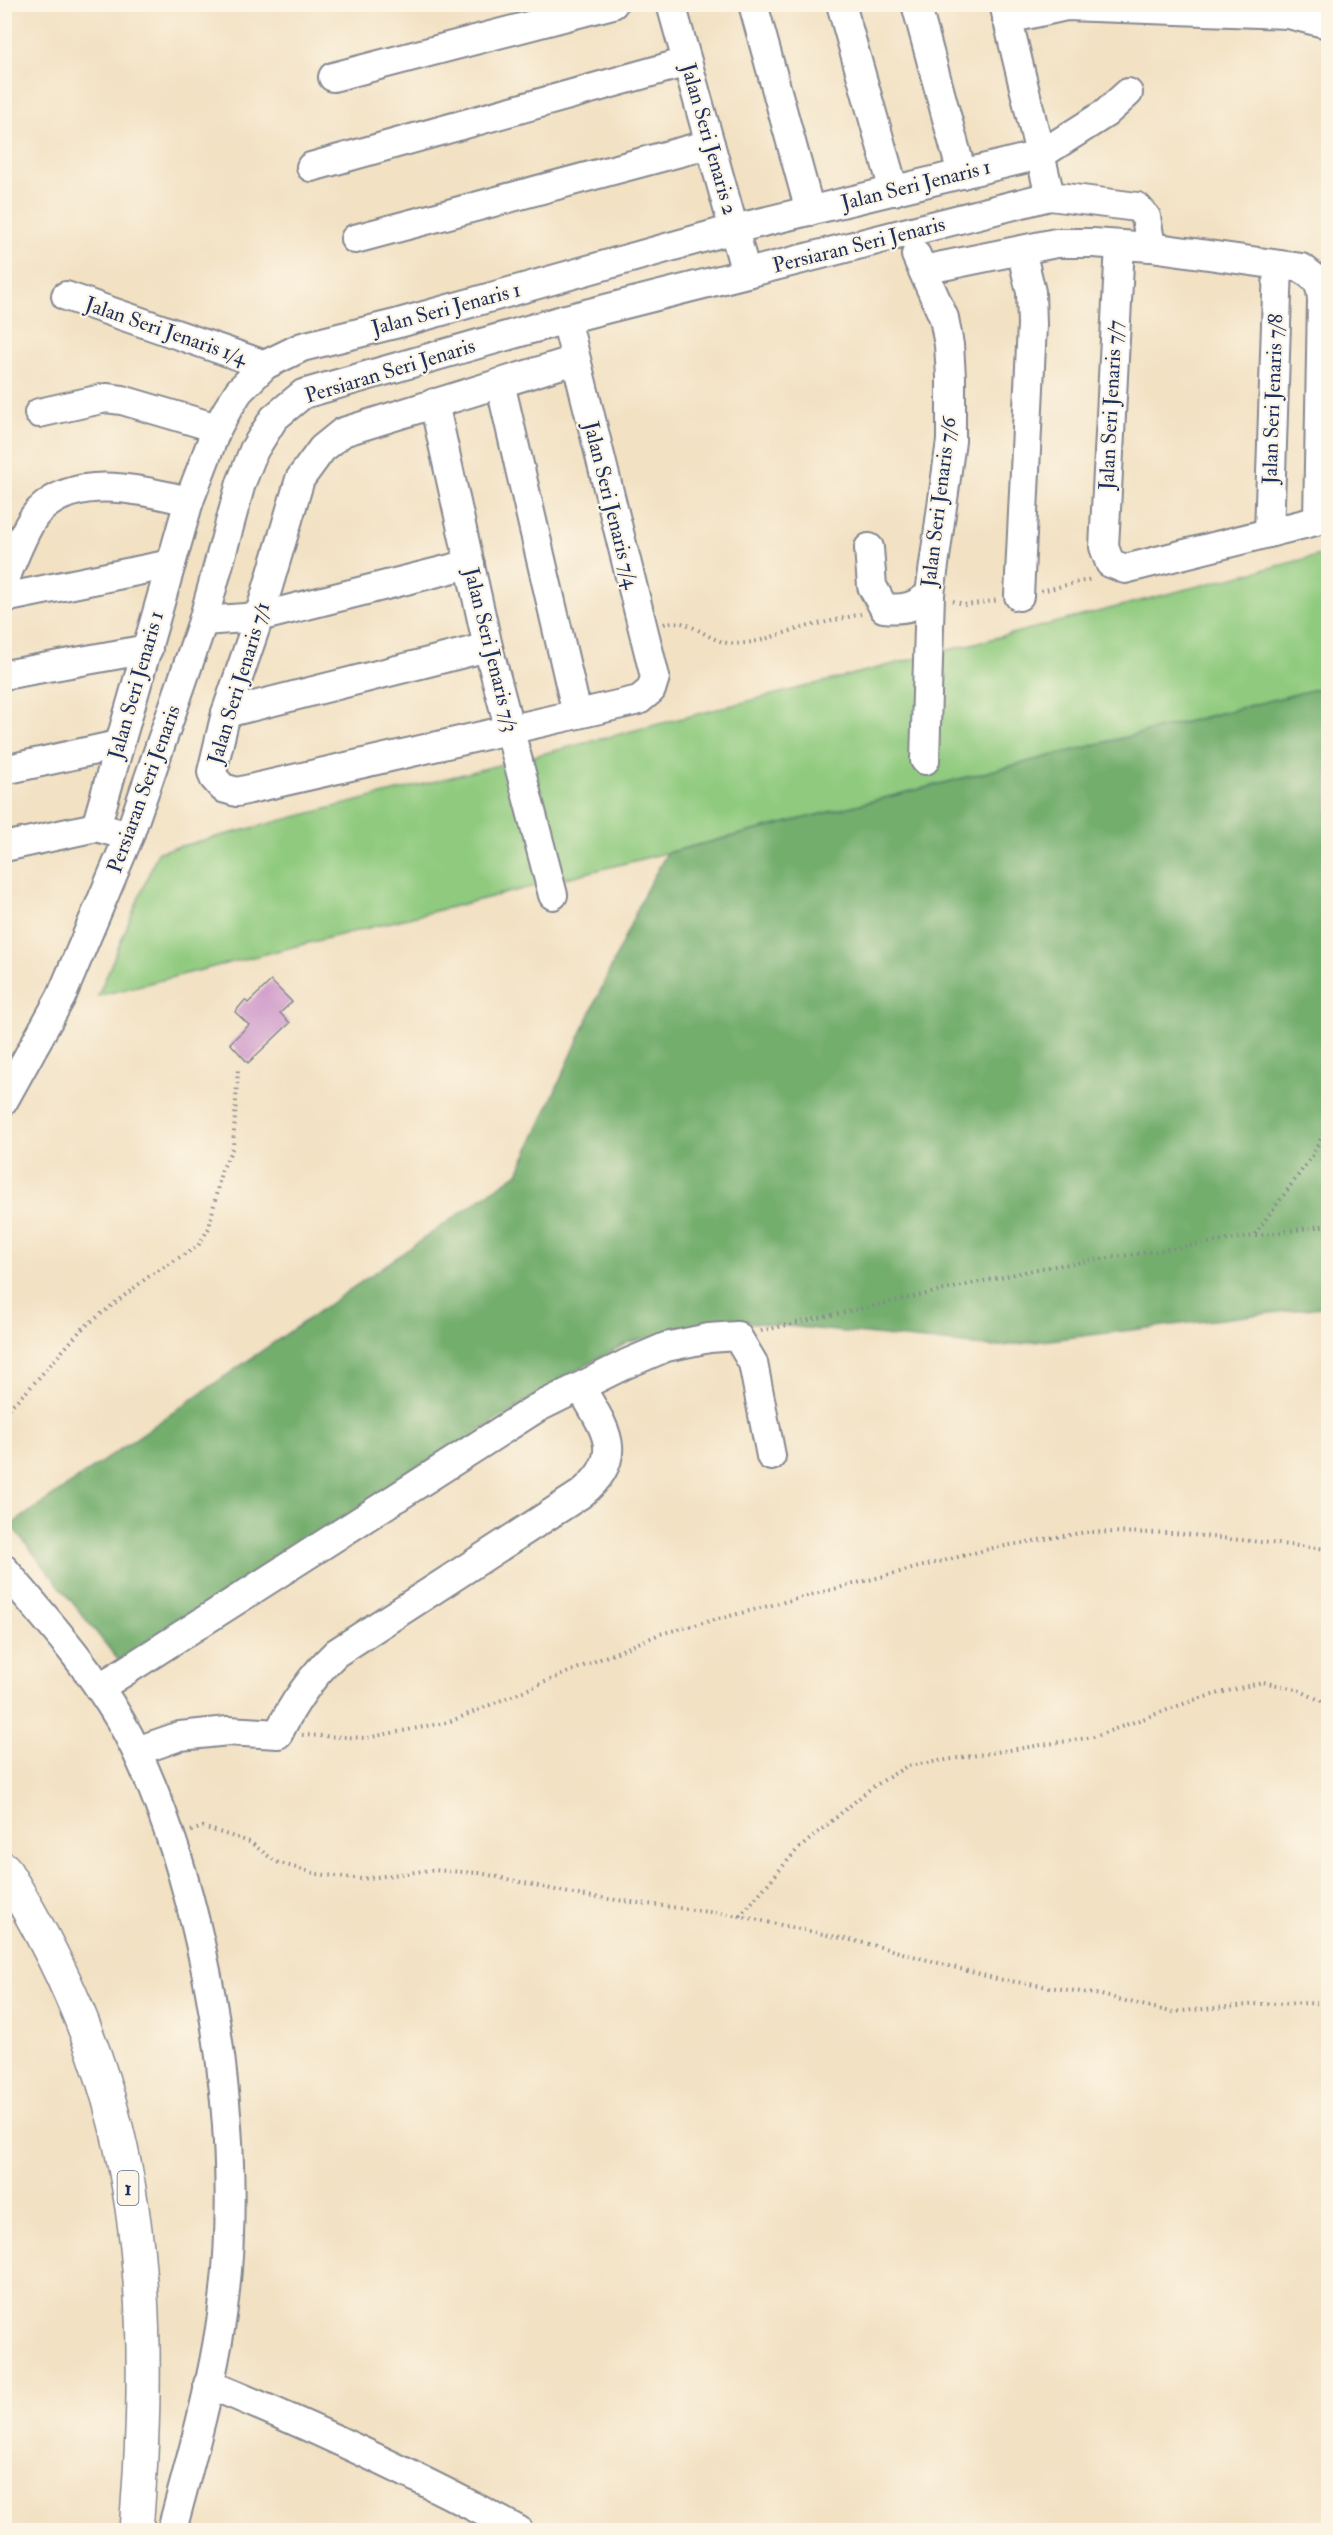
<svg xmlns="http://www.w3.org/2000/svg" width="1333" height="2535" viewBox="0 0 1333 2535" font-family="'IM FELL Double Pica',serif">
<style>
.green{fill:#8fca7e;stroke:#557c6e;stroke-width:1.5}
.forest{fill:#73ae6d;stroke:#476e66;stroke-width:1.5}
.building{fill:#cc94c9}
.lines{fill:none;stroke-linecap:round;stroke-linejoin:round}
.minor-casing{stroke:#868890;stroke-width:32}
.major-casing{stroke:#868890;stroke-width:36}
.path{stroke:#868890;stroke-width:4;stroke-dasharray:1.5 4.5;stroke-linecap:butt}
.minor{stroke:#fff;stroke-width:28}
.major{stroke:#fff;stroke-width:33}
.labels{text-anchor:middle;dominant-baseline:central;stroke-width:4.5;stroke-linejoin:round;paint-order:stroke}
.shield{fill:#fcf5e5;stroke:#5e6a86;stroke-width:1.5}
.shield-label{font-size:20px;font-weight:bold;fill:#1b2f5e}
.street-label{font-size:21px;fill:#1b2f5e;stroke:#fcf5e5}
</style>
<rect width="100%" height="100%" fill="#fcf5e5"/>
<filter id="ink" filterUnits="userSpaceOnUse"><feTurbulence type="fractalNoise" baseFrequency=".0167" numOctaves="2"/><feDisplacementMap in="SourceGraphic" scale="12" xChannelSelector="R" yChannelSelector="G"/><feConvolveMatrix kernelMatrix="1 2 1 2 8 2 1 2 1" color-interpolation-filters="sRGB"/></filter>
<filter id="wash" filterUnits="userSpaceOnUse"><feTurbulence type="fractalNoise" baseFrequency=".008" numOctaves="4" result="noise"/><feDisplacementMap in="SourceGraphic" scale="24" xChannelSelector="R" yChannelSelector="G"/><feGaussianBlur stdDeviation="1.35" result="paint"/><feColorMatrix in="noise" values="0 0 0 0 0 0 0 0 0 0 0 0 0 0 0 0 0 1.4 0 .05"/><feComposite in="paint" operator="in"/></filter>
<g filter="url(#wash)">
<rect width="100%" height="100%" fill="#f2e1c3"/>
<!-- green -->
<polygon class="green" points="1328,553 1328,686 98,996 158,852"/>
<!-- forest -->
<polygon class="forest" points="1328,686 1328,1306 993,1347 728,1320 629,1342 568,1375 119,1661 11,1525 518,1173 646,890 667,853"/>
<g id="blocks">
<!-- building -->
<polygon class="building" points="271,981 292,1002 280,1013 290,1023 248,1063 230,1043 249,1025 235,1012 245,1000 248,1003"/>
</g>
</g>
<g filter="url(#ink)">
<use href="#blocks" fill-opacity="0" stroke="#868890" stroke-width="1.5"/>
<g class="lines">
<!-- minor casing -->
<g class="minor-casing">
<g id="minor">
<polyline points="671,4 746,273"/>
<polyline points="753,4 810,211"/>
<polyline points="841,4 894,191"/>
<polyline points="916,4 962,174"/>
<polyline points="1004,4 1050,196"/>
<polyline points="1007,19 1066,6 1288,14 1328,24"/>
<polyline points="333,77 613,4"/>
<polyline points="311,167 687,62"/>
<polyline points="355,239 710,144"/>
<polyline points="1120,245 1104,547 1110,563 1125,569 1328,518"/>
<polyline points="923,270 1056,243 1093,243 1151,247 1302,268 1317,280 1321,290 1322,300 1318,520"/>
<polyline points="66,296 265,365"/>
<polyline points="566,319 655,677 651,690 639,700 237,792 223,788 214,778 212,772 226,713 259,617 300,479 322,449 343,432 575,360"/>
<polyline points="500,383 577,714"/>
<polyline points="434,403 488,647 553,895"/>
<polyline points="39,413 106,398 122,400 217,428"/>
<polyline points="1269,533 1278,265"/>
<path d="M869 548 872 586 884 608C905 610 915 607 930 594L951 441V377L949 345 944 318 916 255"/>
<path d="M4 581C12 563 26 523 39 511 78 472 143 491 189 501"/>
<polyline points="1019,596 1032,325 1031,292 1021,250"/>
<polyline points="4,598 171,564"/>
<polyline points="203,621 259,617 470,564"/>
<polyline points="4,675 148,649"/>
<polyline points="226,713 488,647"/>
<polyline points="925,760 930,594"/>
<polyline points="4,770 118,745"/>
<polyline points="129,836 96,827 189,501 217,428 227,410 239,391 265,365 302,347 399,323 734,229 1040,155 1106,113 1128,93"/>
<polyline points="4,847 96,827"/>
<polyline points="4,1100 61,997 129,836 203,621 241,483 254,450 274,418 303,394 566,319 1050,196 1137,207 1146,217 1151,247"/>
<path d="M4 1569C45 1618 88 1665 120 1720 144 1761 161 1807 176 1853 222 2002 246 2191 217 2346 206 2408 188 2469 172 2530"/>
<polyline points="99,1688 535,1409 626,1364 666,1347 709,1338 737,1336 753,1363 771,1456"/>
<path d="M137 1751 180 1736 228 1731 278 1734C292 1705 313 1675 336 1653L581 1494C627 1456 606 1431 581 1388"/>
<path d="M208 2384C314 2427 417 2476 518 2530"/>
</g>
</g>
<!-- major casing -->
<g class="major-casing">
<path id="major" d="M4 1869C53 1948 94 2037 116 2127 149 2258 147 2397 136 2530"/>
</g>
<!-- path -->
<g class="path">
<polyline points="1041,591 1092,579"/>
<polyline points="953,601 966,605 999,600"/>
<path d="M664 624C688 615 706 641 729 643 753 646 778 634 801 628 821 623 841 619 861 614"/>
<polyline points="1255,1234 1313,1155 1328,1123"/>
<polyline points="761,1331 1042,1268 1328,1225"/>
<polyline points="4,1412 27,1391 82,1329 148,1277 198,1246 209,1228 221,1172 233,1147 238,1070"/>
<polyline points="302,1735 366,1738 449,1722 660,1634 993,1548 1086,1532 1173,1533 1328,1549"/>
<polyline points="191,1831 203,1827 250,1842 276,1862 317,1874 361,1879 431,1870 480,1873 578,1895 740,1916 873,1945 997,1979 1101,1995 1171,2012 1259,2004 1328,2003"/>
<polyline points="740,1916 796,1851 871,1788 907,1766 1093,1737 1197,1699 1263,1682 1296,1689 1328,1704"/>
</g>
<!-- minor -->
<use href="#minor" class="minor"/>
<!-- major -->
<use href="#major" class="major"/>
</g>
</g>
<g class="labels">
<!-- shield labels -->
<rect class="shield" x="117.5" y="2171" width="21" height="34" rx="4.5"/>
<g class="shield-label">
<text x="128" y="2188">1</text>
</g>
<!-- street labels -->
<g class="street-label">
<text transform="translate(709 139) rotate(74)">Jalan Seri Jenaris 2</text>
<text transform="translate(916 185) rotate(-14)">Jalan Seri Jenaris 1</text>
<text transform="translate(859 245) rotate(-14)">Persiaran Seri Jenaris</text>
<text transform="translate(446 309) rotate(-15)">Jalan Seri Jenaris 1</text>
<text transform="translate(166 331) rotate(19)">Jalan Seri Jenaris 1/4</text>
<text transform="translate(390 371) rotate(-17)">Persiaran Seri Jenaris</text>
<text transform="translate(1273 399) rotate(-88)">Jalan Seri Jenaris 7/8</text>
<text transform="translate(1111 405) rotate(-87)">Jalan Seri Jenaris 7/7</text>
<text transform="translate(939 502) rotate(-83)">Jalan Seri Jenaris 7/6</text>
<text transform="translate(611 505) rotate(76)">Jalan Seri Jenaris 7/4</text>
<text transform="translate(491 650) rotate(76)">Jalan Seri Jenaris 7/3</text>
<text transform="translate(239 683) rotate(-73)">Jalan Seri Jenaris 7/1</text>
<text transform="translate(136 685) rotate(-74)">Jalan Seri Jenaris 1</text>
<text transform="translate(144 789) rotate(-70)">Persiaran Seri Jenaris</text>
</g>
</g>
<!-- margin -->
<rect width="1333" height="2535" fill="none" stroke="#fcf5e5" stroke-width="24"/>
</svg>
